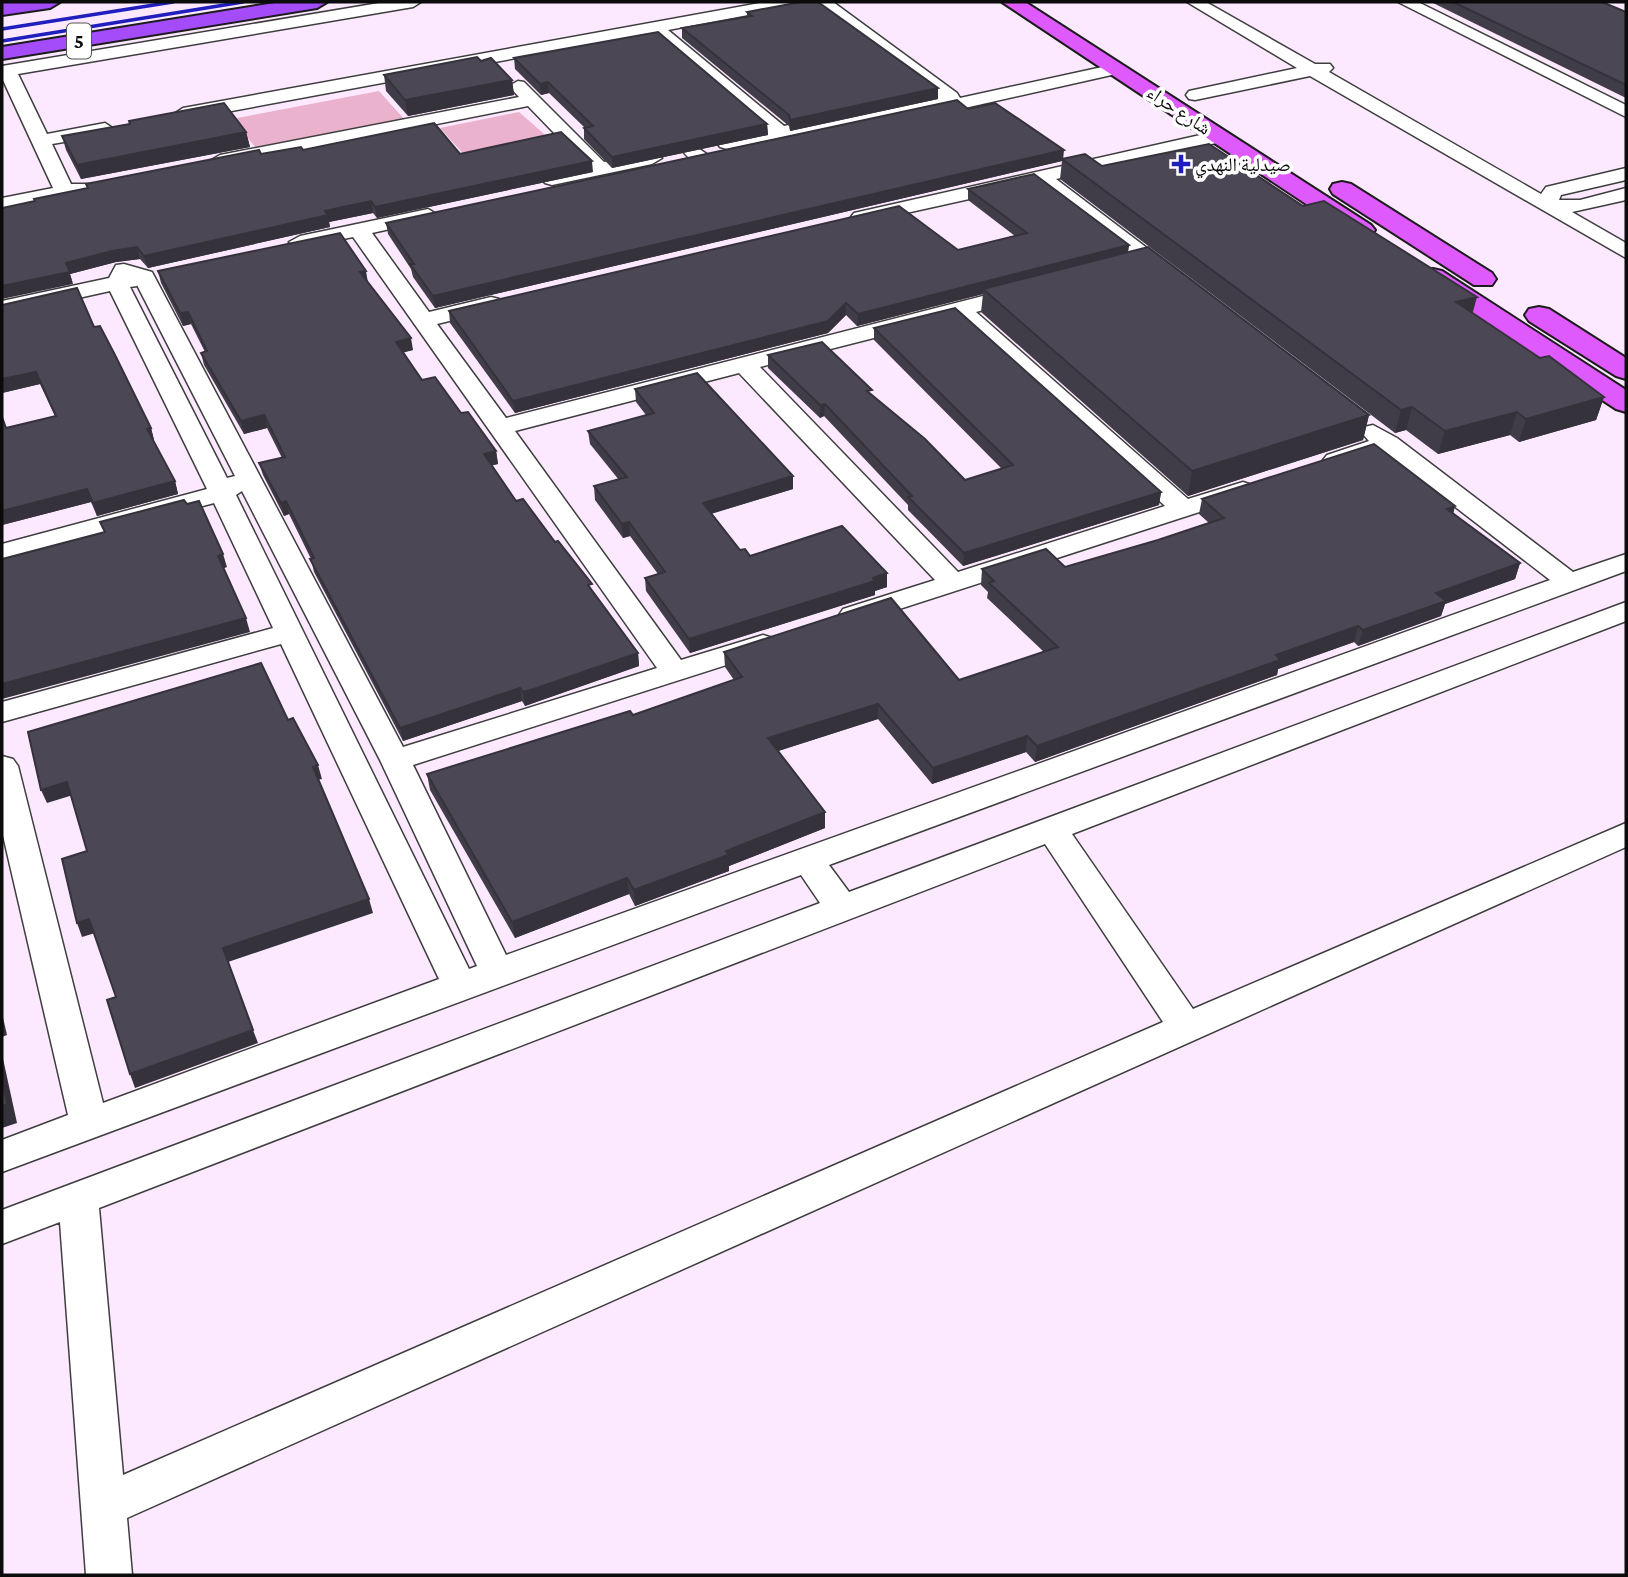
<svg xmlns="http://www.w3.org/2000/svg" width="1628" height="1577" viewBox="0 0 1628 1577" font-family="'Crimson Pro','Noto Naskh Arabic',serif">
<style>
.green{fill:#eab2cc}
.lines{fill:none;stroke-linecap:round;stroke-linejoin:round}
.minor-casing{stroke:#3e3e3e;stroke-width:3}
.major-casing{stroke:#1c1c1c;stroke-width:4}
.highway-casing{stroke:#1c1c1c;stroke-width:4}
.minor{fill:#fff;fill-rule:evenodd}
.major{fill:#de5afd;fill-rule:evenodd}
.highway{fill:#a44cf9;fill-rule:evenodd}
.rail{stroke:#201fbe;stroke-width:3.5}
.wall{fill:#413d48}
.shaded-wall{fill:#35323b}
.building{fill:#4c4754;stroke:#35323b;stroke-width:2}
.poi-dot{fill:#201fbe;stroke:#fff;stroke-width:2.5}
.labels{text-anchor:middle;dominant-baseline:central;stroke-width:7;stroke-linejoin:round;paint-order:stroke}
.far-street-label{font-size:19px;fill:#0b0b0b;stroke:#fff}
.far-poi-label{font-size:19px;fill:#0b0b0b;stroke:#fff;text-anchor:start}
.shield{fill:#fff;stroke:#545454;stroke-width:2}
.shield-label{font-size:21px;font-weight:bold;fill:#0b0b0b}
</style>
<rect width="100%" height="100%" fill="#fce8ff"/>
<!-- green -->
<g class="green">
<polygon points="379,91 405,120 256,148 232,119"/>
<polygon points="519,112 552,141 468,159 440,128"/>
</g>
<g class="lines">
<!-- minor casing -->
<g class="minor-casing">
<g id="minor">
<polygon points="385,2 421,2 413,7 18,74 47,134 105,123 114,129 105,135 52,144 71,184 91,184 94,188 91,192 2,210 2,198 53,188 2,78 2,66"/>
<polygon points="765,2 799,2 791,7 668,30 784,126 936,94 815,2 833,2 957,93 960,98 1116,64 1125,69 1116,74 920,118 913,116 912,110 727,149 720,147 717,143 720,139 765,129 651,33 183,120 174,114 183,108"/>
<polygon points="1187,2 1206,2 1315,64 1330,64 1333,68 1329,72 1541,194 1546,187 1626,168 1626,180 1561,195 1559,200 1580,200 1626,188 1626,200 1572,212 1626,243 1626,258 1310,76 1195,100 1189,99 1186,95 1189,91 1297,68"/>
<polygon points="1398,2 1418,2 1626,105 1626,117"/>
<polygon points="518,81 524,82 604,162 652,152 662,158 652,164 552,185 545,183 542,179 545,175 586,166 528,106 220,167 210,161 220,155 519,97 509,86"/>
<polygon points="1218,131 1225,133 1227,137 1225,141 1056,179 1176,270 1179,275 1176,280 1160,280 1037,184 861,223 851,217 854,213"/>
<path d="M692 144 714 159 711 163C699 166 689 160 682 150L685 146Z"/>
<path d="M428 209 438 215 435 219 372 233 429 312 491 297 499 299 502 304 499 309 437 324 506 418 1022 286 1033 293 1030 298 976 312 1188 499 1243 482 1252 485 1256 490 1252 495 853 624 843 621 839 615 843 609 935 580 739 373 515 431 681 660 763 635 773 638 777 644 773 650 413 765 506 955 1550 580 1384 452 1336 468 1327 465 1323 460 1327 455 1369 441 1361 432 1364 427 1373 425 1397 438 1573 572 1626 554V571L829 865 849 892 1626 602V621L1072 834 1193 1009 1626 823V847L127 1518 132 1575H86L60 1222 2 1244V1210L820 903 801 875 2 1172V1140L68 1115 2 831V756L13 759 18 766 103 1103 439 979 281 644 2 722V702L273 628 214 503 2 560V544L207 489 110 291 2 315V301L109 278 116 265 124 264 152 272 403 747 657 668 353 237 300 248 289 242 300 236ZM137 286V285L235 476 227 478 130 287ZM956 317 1165 506 958 572 760 367ZM242 491 380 760 477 966 469 969 236 495ZM1045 844 1163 1022 123 1475 99 1208Z"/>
</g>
</g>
<!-- major casing -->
<g class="major-casing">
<g id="major">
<polygon points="1002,2 1025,2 1371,225 1375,230 1371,235 1353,235"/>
<polygon points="1342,182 1351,184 1492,273 1496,279 1492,285 1474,285 1333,194 1330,189 1333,184"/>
<polygon points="1433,269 1442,271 1626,390 1626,412 1616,409 1424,283 1420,277 1424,271"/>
<polygon points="1539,307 1549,309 1626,358 1626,379 1616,376 1529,321 1525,315 1529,309"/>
</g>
</g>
<!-- highway casing -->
<g class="highway-casing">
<g id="highway">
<polygon points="60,2 50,8 2,15 2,3"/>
<polygon points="281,2 327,2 317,8 2,59 2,47"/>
</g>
</g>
<!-- minor -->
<use href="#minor" class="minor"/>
<!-- major -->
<use href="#major" class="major"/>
<!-- highway -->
<use href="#highway" class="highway"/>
<!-- rail -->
<g class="rail">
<polyline points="2,29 173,2"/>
<polyline points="2,41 243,2"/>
</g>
</g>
<!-- wall -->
<g class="wall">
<polygon points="1431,2 1602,2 1626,12 1626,98"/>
<polygon points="747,12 938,88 938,99 790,131 789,126 682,38 682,28 747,17"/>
<polygon points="514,58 767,124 768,135 612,168 584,139 584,127 549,93 541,95 515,69"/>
<polygon points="481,61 512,80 514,95 408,116 386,91 384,75"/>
<polygon points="968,109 1064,158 1303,206 1473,313 1540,358 1604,397 1596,420 1519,442 1510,435 1438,454 1406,430 1395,433 1060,179 1062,161 435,308 413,277 411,269 388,234 386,223"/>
<polygon points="129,121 246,132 250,147 81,179 66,150 62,136 129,124"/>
<polygon points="303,150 460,154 593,172 377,218 373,213 329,222 330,227 148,268 140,259 116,262 70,274 73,284 35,201 87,188 86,184 261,154"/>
<polygon points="968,189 1129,245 1128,252 1369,415 1363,440 1188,496 981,312 983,294 857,326 846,315 828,333 515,413 450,323 449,311 958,250 1015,236 968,200"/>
<polygon points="158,271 368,283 413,350 403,352 422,380 461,413 496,451 498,464 491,465 516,501 593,593 638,653 639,666 539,701 525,706 522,701 403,741 314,572 311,559 289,514 284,516 263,475 259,463 282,458 267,428 244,434 204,365 201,353 205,352 191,324 183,326 161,283"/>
<polygon points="94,327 151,428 154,440 153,441 175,481 178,494 97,516 91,502 2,525 2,417 6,428 55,416 40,384 2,393"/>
<polygon points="874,328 1161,492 1159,505 963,566 908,510 908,505 824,416 820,418 768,368 768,355 872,395 965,480 1002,469 874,340"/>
<polygon points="635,389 793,476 793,489 711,514 740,550 750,556 887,573 887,587 875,591 875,595 690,653 646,591 645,578 658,574 630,536 623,538 595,500 594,486 619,480 590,444 588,431 646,415 636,402"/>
<polygon points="1202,499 1455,506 1453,514 1520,563 1515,579 1445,604 1441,616 1358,646 1354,642 1278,669 1277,675 1035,762 1026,752 932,784 878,719 778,751 825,812 825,828 729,866 729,871 635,906 629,894 515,938 430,790 427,774 633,715 734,680 725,667 724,652 959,680 1044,652 987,598 988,592 981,585 982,569 1065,567 1158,540 1209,523 1199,514"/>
</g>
<!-- shaded-wall -->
<g class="shaded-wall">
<polygon points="512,80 514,95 408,116 405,100"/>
<polygon points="548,82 549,93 541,95 540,84"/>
<polygon points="938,88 938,99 790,131 790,120"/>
<polygon points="767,124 768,135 612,168 612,157"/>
<polygon points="246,132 250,147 81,179 77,165"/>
<polygon points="1064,150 1063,160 1062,159 1062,161 435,308 433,296"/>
<polygon points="592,161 593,172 377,218 375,207"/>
<polygon points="371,201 373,213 329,222 330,227 148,268 144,256 325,211"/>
<polygon points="1129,245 1127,257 983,289 983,294 857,326 858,314"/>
<polygon points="137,247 140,259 116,262 70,274 73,284 2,299 2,286 66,263 112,251"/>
<polygon points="366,271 368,283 360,272"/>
<polygon points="1477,297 1471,319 1456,302"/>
<polygon points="846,303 846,315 828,333 515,413 513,401"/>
<polygon points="188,312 191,324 183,326 180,313"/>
<polygon points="411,338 413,350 398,354 396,342"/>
<polygon points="36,372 40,384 2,393 2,379"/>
<polygon points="1604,397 1596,420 1519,442 1526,419"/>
<polygon points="825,404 824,416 820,418 820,405"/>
<polygon points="1412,407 1406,430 1395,433 1401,410"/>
<polygon points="1517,412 1510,435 1438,454 1445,431"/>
<polygon points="264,415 267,428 244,434 241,421"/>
<polygon points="1369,415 1363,440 1188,496 1192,471"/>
<polygon points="151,428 154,440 150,441 147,429"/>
<polygon points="496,451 498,464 486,467 484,454"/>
<polygon points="793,476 793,489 703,516 703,503"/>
<polygon points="175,481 178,494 97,516 93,503"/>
<polygon points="87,489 91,502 2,525 2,511"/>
<polygon points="1161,492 1159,505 963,566 964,553"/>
<polygon points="286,501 289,514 284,516 281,503"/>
<polygon points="1455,506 1451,522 1447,509"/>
<polygon points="629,522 630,536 623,538 622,524"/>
<polygon points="223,554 227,567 222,569 218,556"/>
<polygon points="1520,563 1515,579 1445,604 1441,616 1358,646 1363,630 1436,593"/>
<polygon points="887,573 887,587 875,591 875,595 690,653 689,639"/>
<polygon points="246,618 250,632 2,699 2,684"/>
<polygon points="1358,626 1354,642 1278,669 1277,675 1035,762 1037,746 1276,655"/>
<polygon points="638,653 639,666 525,706 523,692"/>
<polygon points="520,688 522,701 403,741 400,728"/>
<polygon points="878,704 878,719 769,754 768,738"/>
<polygon points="1027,736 1026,752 932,784 933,768"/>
<polygon points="318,765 322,779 317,780 313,767"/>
<polygon points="67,782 73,795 47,803 41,790"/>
<polygon points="825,812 825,828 729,866 729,871 635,906 634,890"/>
<polygon points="627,878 629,894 515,938 512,922"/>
<polygon points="369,899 373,913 228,962 223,948"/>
<polygon points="89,919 95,933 82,937 77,923"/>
<polygon points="2,1013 7,1035 2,1037"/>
<polygon points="253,1030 258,1043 135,1088 130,1074"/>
<polygon points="2,1054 17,1123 2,1128"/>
</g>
<!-- building -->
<g class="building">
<polygon points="801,2 818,2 938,88 790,120 789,115 682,28 752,16 747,12"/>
<polygon points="1453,2 1602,2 1626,12 1626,85"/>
<polygon points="658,32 767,124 612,157 584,128 593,126 548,82 540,84 514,58"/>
<polygon points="477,57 481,61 491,58 512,80 405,100 384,75"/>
<polygon points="957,100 968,109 995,103 1064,150 433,296 410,264 414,264 386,223"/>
<polygon points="224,103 246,132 77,165 62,136 130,124 129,121"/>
<polygon points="434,123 460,154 561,132 592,161 375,207 371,201 325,211 328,215 144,256 137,247 112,251 66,263 70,272 2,286 2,208 35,201 34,199 88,188 86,184 259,150 261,154 301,147 303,150"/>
<polygon points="1209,144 1303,206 1324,201 1477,297 1456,302 1540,358 1549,356 1604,397 1526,419 1517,412 1445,431 1412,407 1401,410 1062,159 1085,154 1102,166"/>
<polygon points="1034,174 1129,245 858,314 846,303 828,321 513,401 449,311 899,206 958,250 1027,233 968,189"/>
<polygon points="340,233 366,271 360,272 411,338 396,342 422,380 435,377 461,413 468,412 496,451 484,454 516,501 523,499 555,542 558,541 592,584 588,585 638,653 537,688 523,692 520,688 400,728 310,559 314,558 286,501 281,503 259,463 285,457 264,415 241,421 201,353 207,351 188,312 180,313 158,271"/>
<polygon points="1148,247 1369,415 1192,471 983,289"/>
<polygon points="77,288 94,327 100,326 115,355 151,428 147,429 175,481 93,503 87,489 2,511 2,417 6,428 56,416 36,372 2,379 2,305"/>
<polygon points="955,308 1161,492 964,553 908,497 912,496 825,404 820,405 768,355 822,342 872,390 867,391 925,439 965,480 1013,465 874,328"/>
<polygon points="697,373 793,476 703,503 740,550 745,549 750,556 842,526 887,573 873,578 875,581 689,639 645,578 665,572 629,522 622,524 594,486 627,477 588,431 654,413 635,389"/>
<polygon points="1374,444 1455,506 1447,509 1520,563 1436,593 1446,601 1363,630 1358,626 1276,655 1280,660 1037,746 1027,736 933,768 878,704 768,738 825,812 726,851 728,855 634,890 627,878 512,922 427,774 630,711 633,715 742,677 724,652 891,598 959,680 1058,647 989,583 994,581 982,569 1046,549 1065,567 1158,540 1224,518 1202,499"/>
<polygon points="184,500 187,504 199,501 223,554 218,556 246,618 2,684 2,559 105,532 100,522"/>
<polygon points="261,663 288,720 293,718 318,765 313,767 369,899 223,948 253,1030 130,1074 107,1000 116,997 89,919 77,923 62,859 87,851 67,782 41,790 28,732"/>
<polygon points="2,1078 7,1104 2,1106"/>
</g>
<!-- markers -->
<path class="poi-dot" d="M1177.5 153.5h7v7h7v7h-7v7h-7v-7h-7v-7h7z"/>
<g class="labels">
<!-- far-street labels -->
<g class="far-street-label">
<text transform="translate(1179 110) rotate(34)">شارع حراء</text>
</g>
<!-- far-poi labels -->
<g class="far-poi-label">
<text x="1195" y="164">صيدلية النهدي</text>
</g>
<!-- shield labels -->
<rect class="shield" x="67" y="23.5" width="24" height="35" rx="5"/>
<g class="shield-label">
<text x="79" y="41">5</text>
</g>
</g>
<!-- border -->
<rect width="1628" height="1577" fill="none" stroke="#0b0b0b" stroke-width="7"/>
</svg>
